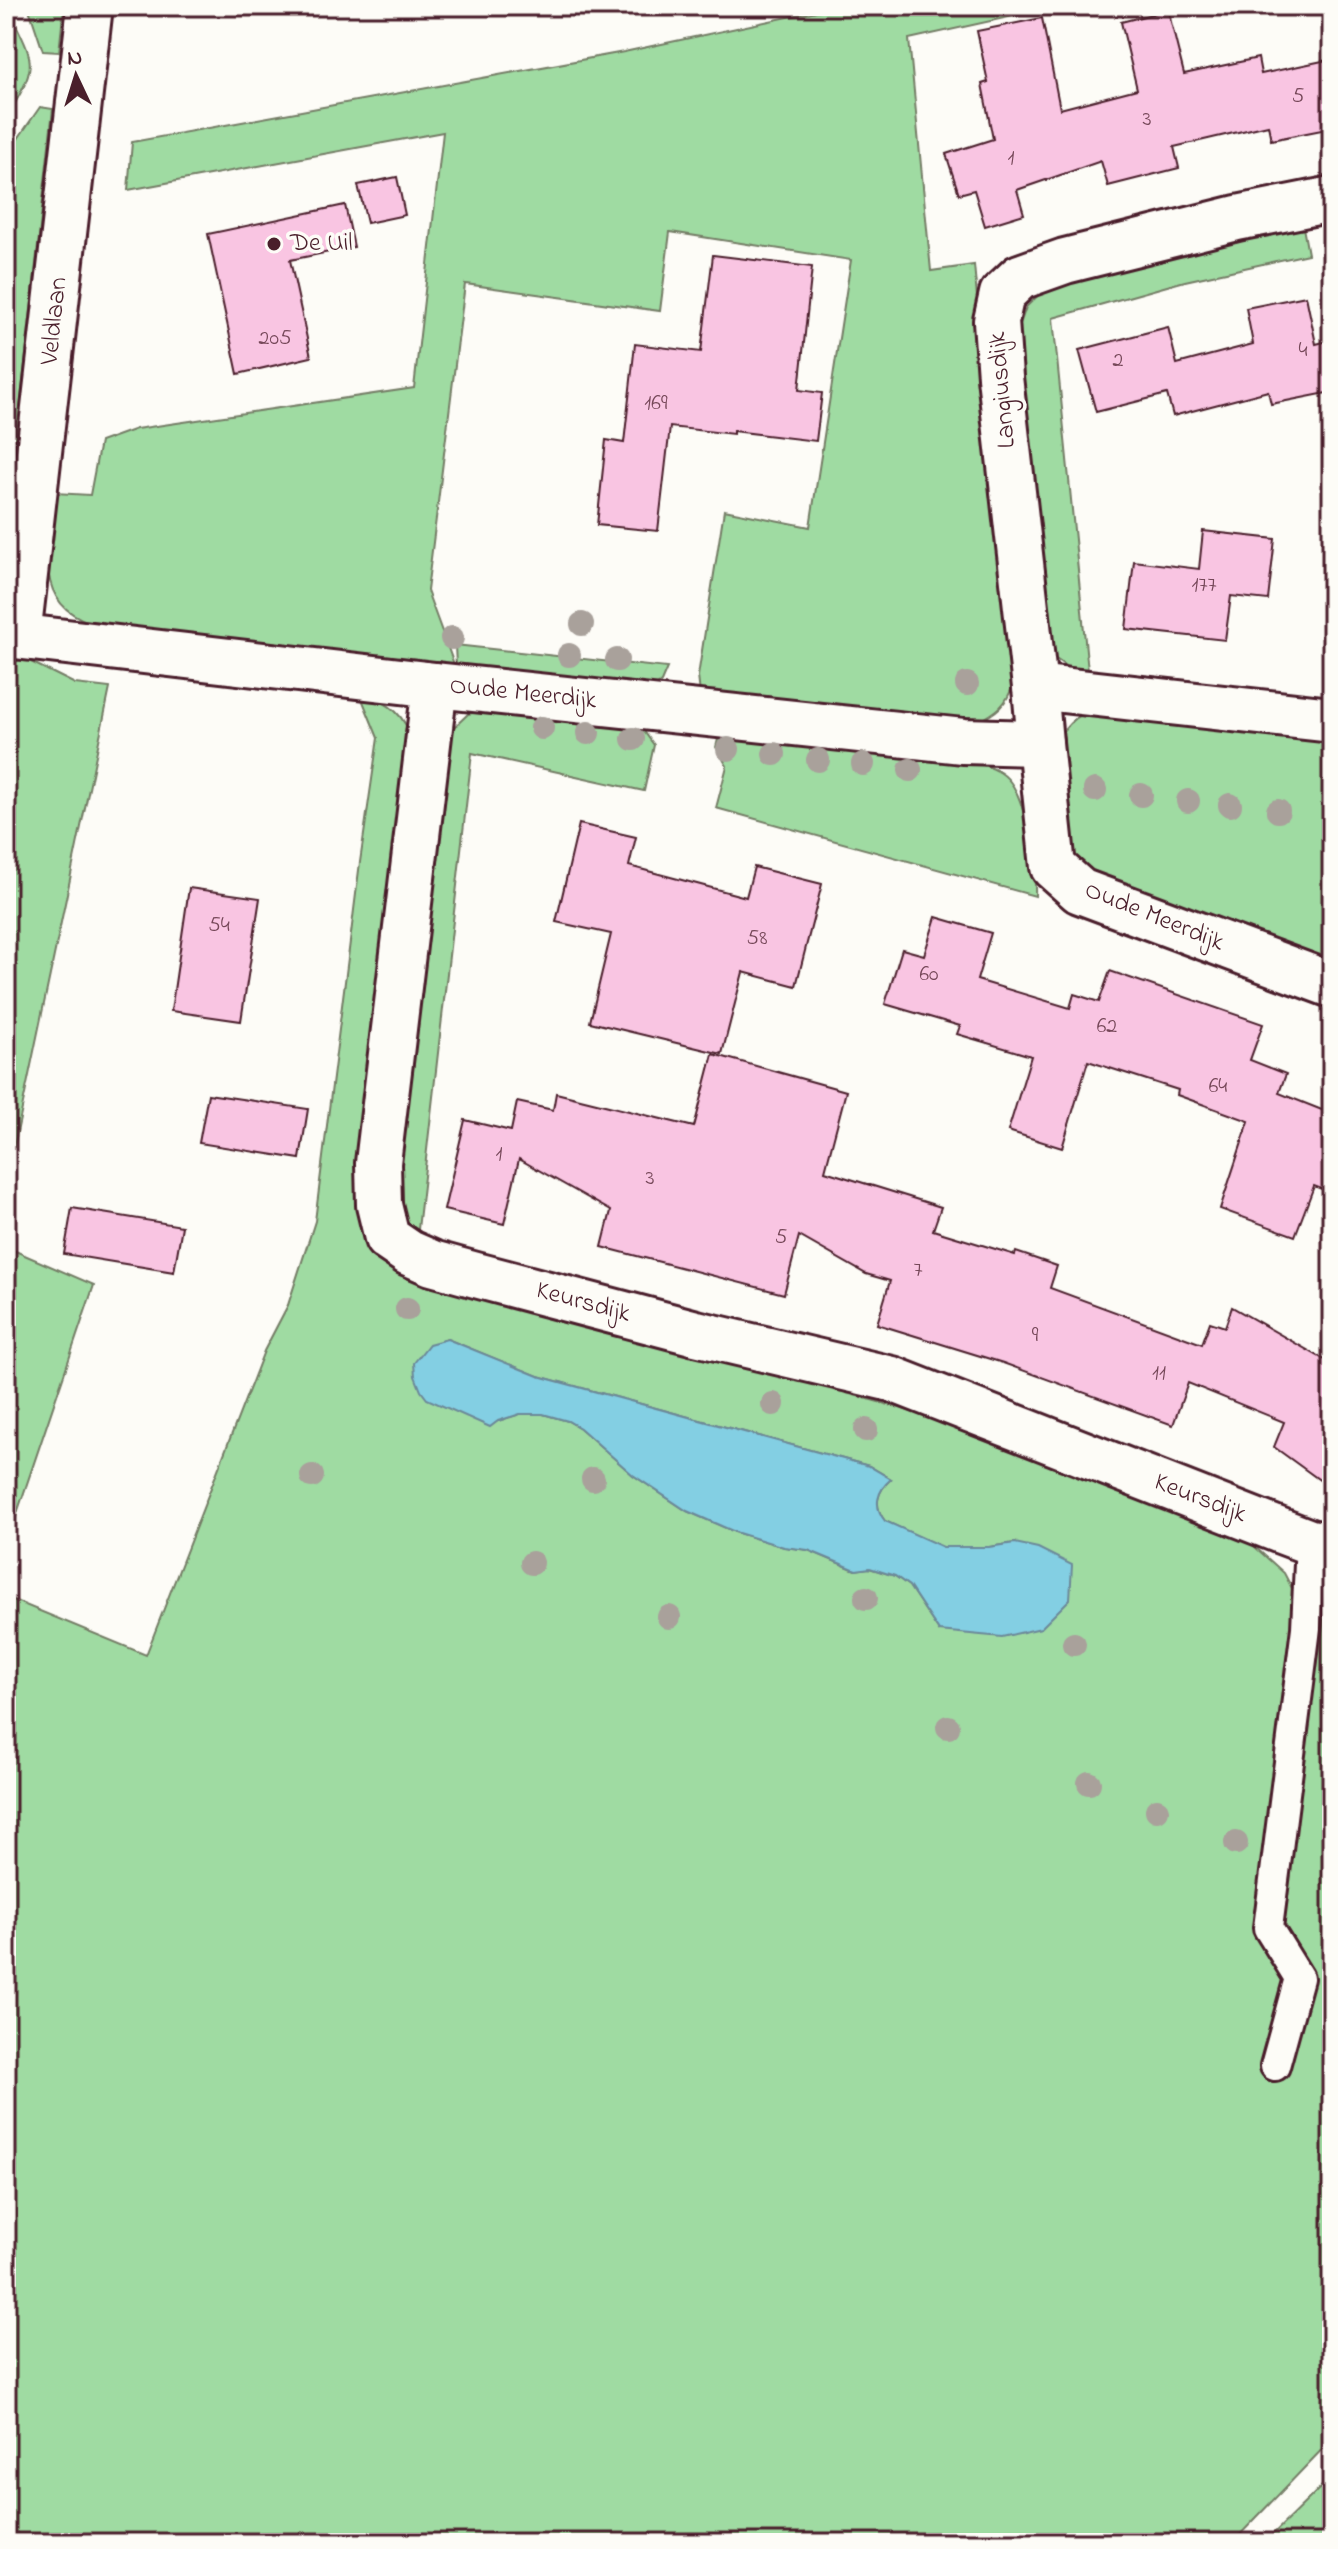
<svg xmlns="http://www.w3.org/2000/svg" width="1338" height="2549" viewBox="0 0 1338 2549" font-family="'Indie Flower',sans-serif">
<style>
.green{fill:#9fdba2;stroke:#747d66;stroke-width:2;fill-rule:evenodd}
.water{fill:#83cfe3;stroke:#6c8999;stroke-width:2}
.building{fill:#f9c5e2;stroke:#4a1f2b;stroke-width:2}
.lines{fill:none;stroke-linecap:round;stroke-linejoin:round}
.lane-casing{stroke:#4a1f2b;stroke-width:34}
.street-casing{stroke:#4a1f2b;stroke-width:50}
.lane{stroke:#fdfcf7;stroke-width:28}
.street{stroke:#fdfcf7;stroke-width:44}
.tree{fill:#a9a19b}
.poi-dot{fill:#4a1f2b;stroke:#fdfcf7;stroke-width:3}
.labels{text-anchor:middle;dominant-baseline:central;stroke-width:7;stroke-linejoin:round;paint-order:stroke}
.number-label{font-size:22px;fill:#764859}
.poi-label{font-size:26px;fill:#4a1f2b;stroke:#fdfcf7;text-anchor:start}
.street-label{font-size:26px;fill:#4a1f2b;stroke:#fdfcf7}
</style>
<rect width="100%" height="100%" fill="#fdfcf7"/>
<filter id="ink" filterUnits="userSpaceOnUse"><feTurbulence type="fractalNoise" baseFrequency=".0125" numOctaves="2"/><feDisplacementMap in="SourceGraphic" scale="16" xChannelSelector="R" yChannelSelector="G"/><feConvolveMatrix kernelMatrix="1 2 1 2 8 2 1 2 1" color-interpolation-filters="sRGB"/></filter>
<g filter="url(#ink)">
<!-- green -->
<g class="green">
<path d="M7 6C34 63 41 61 6 118Z"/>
<polygon points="28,6 64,6 59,52 43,51"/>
<path d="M840 6H1059L909 39 931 271 974 265 1013 684C1007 705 996 713 977 722L700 694 698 676 724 510 810 527 851 260 670 232 660 311 465 284 427 591 455 667 99 625C29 608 49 546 55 493L90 495 100 442 136 429 414 388 443 132 128 190 132 142 624 52Z"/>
<polygon points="40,107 53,109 13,473 6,472 6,156"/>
<polygon points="1302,222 1308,254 1185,281 1053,318 1088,671 1067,667 1053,657 1016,336 1026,307 1047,287"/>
<polygon points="455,645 667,668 661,682 652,689 456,666"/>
<polygon points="25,659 75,684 110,688 14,1147 6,1146 6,664"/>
<path d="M360 694C383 700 400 709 409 732L359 1199C361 1232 361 1243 388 1264L900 1408 970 1432 1245 1538 1284 1573 1296 1596 1254 1914 1278 1924 1324 1619 1332 1601V2439L1232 2543H6V1597L146 1655 264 1351 288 1305 315 1221 360 862 378 738ZM447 1339 538 1376 869 1466 891 1479C877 1491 873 1506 885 1521L943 1548 989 1547 1015 1543 939 1631 909 1586 895 1576 869 1568 855 1570 808 1550 784 1547 735 1532 687 1511 633 1475 580 1428 568 1421 543 1414H520L498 1421Z"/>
<polygon points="490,709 640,726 654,745 644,791 472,753 417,1238 406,1229 393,1201 449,732 468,714"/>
<path d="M1085 713 1332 734V962L1086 874 1072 860 1058 741C1064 728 1072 719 1085 713Z"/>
<path d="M719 735 983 765C996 769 1006 774 1013 786 1027 808 1036 870 1035 896L716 808 727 766 716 747Z"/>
<polygon points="6,1247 94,1285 6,1546"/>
<polygon points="1332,2475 1332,2543 1264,2543 1323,2485"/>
</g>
<!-- water -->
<path class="water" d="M447 1339 538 1376 869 1466 891 1479C877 1491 873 1506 885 1521L943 1547H989L1015 1543 1038 1548 1072 1565 1070 1599 1041 1628 1002 1637 939 1631 909 1586 895 1576 870 1568 856 1570 808 1550 784 1547 735 1532 687 1511 633 1475 580 1428 568 1421 543 1414H520L498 1421 490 1427 427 1399 421 1391 415 1376 414 1363 429 1344Z"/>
<!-- building -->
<g class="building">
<polygon points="1168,10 1184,74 1258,58 1261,74 1332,59 1332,128 1271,140 1268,125 1174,147 1179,168 1108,186 1101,161 1017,190 1024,214 985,226 974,190 959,194 946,154 993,139 982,84 988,82 977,31 1042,18 1060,109 1137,89 1121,22"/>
<polygon points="397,177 405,215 367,223 358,185"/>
<polygon points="345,205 354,247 290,260 311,357 238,374 208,234"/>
<polygon points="713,255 812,267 799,390 822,393 816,441 733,431 733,434 670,427 658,531 597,525 606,440 624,443 635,344 701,352"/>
<polygon points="1306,296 1316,344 1332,340 1332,392 1271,404 1268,391 1173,416 1167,394 1096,412 1079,350 1168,327 1177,364 1253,344 1246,308"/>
<polygon points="1203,531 1275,539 1268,600 1231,596 1225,640 1126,629 1134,561 1199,569"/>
<polygon points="579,824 636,837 629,866 746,897 754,867 822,884 796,986 743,972 722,1054 590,1022 611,934 556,922"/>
<polygon points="189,888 260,898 241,1021 171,1011"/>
<polygon points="936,917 991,933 977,980 1070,1008 1074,994 1099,1002 1110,971 1263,1024 1250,1060 1286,1074 1279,1093 1332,1114 1332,1193 1314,1186 1295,1236 1220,1209 1249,1121 1177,1095 1178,1090 1088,1061 1062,1148 1008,1131 1031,1056 957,1034 960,1026 885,1004 902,949 924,955"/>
<polygon points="713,1054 846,1091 825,1171 941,1207 933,1230 1015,1255 1016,1252 1057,1266 1050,1288 1202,1344 1210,1322 1225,1327 1232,1307 1332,1364 1332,1489 1274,1447 1284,1422 1188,1383 1173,1425 1003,1363 877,1324 890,1281 866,1274 799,1236 784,1294 602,1247 611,1211 519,1159 504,1224 444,1210 465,1120 511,1131 517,1102 553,1110 556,1093 694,1127"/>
<polygon points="208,1094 308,1109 300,1159 199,1143"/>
<polygon points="72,1208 182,1226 174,1272 64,1254"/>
</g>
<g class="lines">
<!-- lane casing -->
<g class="lane-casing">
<polyline id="lane" points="1275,2066 1299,1978 1268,1928 1306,1628 1310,1542"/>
</g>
<!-- street casing -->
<g class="street-casing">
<g id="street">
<polyline points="6,635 435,685 963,741 1040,743 1035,687 1332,720"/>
<polyline points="18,636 90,6"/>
<polyline points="435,685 378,1163 379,1205 387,1238 409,1253 432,1263 476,1275 696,1333 892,1379 1281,1531 1310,1542 1332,1546"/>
<polyline points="1035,687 1000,377 996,321 1002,294 1020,277 1065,261 1237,218 1332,199"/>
<polyline points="1040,743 1053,867 1080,891 1332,985"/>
</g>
</g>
<!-- lane -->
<use href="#lane" class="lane"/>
<!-- street -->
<use href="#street" class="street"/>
</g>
<!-- trees -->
<g class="tree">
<circle cx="582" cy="624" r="12"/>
<circle cx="452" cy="638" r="12"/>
<circle cx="569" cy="655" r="12"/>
<circle cx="617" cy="660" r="12"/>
<circle cx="967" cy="684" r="12"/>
<circle cx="542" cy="728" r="12"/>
<circle cx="588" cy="733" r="12"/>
<circle cx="633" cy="739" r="12"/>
<circle cx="728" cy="749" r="12"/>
<circle cx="774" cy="754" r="12"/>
<circle cx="818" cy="760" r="12"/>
<circle cx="863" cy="764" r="12"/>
<circle cx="910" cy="770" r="12"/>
<circle cx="1095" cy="790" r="12"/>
<circle cx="1141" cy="795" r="12"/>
<circle cx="1188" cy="801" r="12"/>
<circle cx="1230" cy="805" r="12"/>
<circle cx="1278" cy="811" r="12"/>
<circle cx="407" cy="1309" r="12"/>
<circle cx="773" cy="1404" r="12"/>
<circle cx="866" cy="1430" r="12"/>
<circle cx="312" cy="1476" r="12"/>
<circle cx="593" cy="1479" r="12"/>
<circle cx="532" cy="1563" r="12"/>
<circle cx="866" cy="1598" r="12"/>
<circle cx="669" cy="1617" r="12"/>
<circle cx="1074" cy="1644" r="12"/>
<circle cx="948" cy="1727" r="12"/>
<circle cx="1089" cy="1783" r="12"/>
<circle cx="1157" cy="1810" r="12"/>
<circle cx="1236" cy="1843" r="12"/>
</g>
</g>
<!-- markers -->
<circle class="poi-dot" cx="274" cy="244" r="8"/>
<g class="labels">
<!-- number labels -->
<g class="number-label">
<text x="1298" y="97">5</text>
<text x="1147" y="120">3</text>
<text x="1011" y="159">1</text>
<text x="275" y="339">205</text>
<text x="1303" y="351">4</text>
<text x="1118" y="361">2</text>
<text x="656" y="404">169</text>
<text x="1204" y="586">177</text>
<text x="219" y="926">54</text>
<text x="757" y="939">58</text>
<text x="929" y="975">60</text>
<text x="1107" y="1027">62</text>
<text x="1218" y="1087">64</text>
<text x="499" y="1155">1</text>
<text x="650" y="1179">3</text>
<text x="781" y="1238">5</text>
<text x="918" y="1271">7</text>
<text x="1035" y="1336">9</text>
<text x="1159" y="1374">11</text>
</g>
<!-- poi labels -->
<g class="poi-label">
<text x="290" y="244">De Uil</text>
</g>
<!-- street labels -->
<g class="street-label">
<text transform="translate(55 321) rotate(-84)">Veldlaan</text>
<text transform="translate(1003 390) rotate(-95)">Langiusdijk</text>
<text transform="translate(523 694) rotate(6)">Oude Meerdijk</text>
<text transform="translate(1154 917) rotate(22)">Oude Meerdijk</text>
<text transform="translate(583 1303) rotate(15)">Keursdijk</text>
<text transform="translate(1200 1499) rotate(21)">Keursdijk</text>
</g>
</g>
<!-- margin -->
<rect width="1338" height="2549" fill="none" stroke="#fdfcf7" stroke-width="32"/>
<rect x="16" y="16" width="1306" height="2517" fill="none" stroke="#4a1f2b" stroke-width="3" filter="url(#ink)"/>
<!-- north arrow -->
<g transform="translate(76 76) rotate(356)" stroke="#fdfcf7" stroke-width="6" paint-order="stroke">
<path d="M0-6L14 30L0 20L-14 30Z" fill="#4a1f2b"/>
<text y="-12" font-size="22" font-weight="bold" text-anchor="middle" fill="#4a1f2b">N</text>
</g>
</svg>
